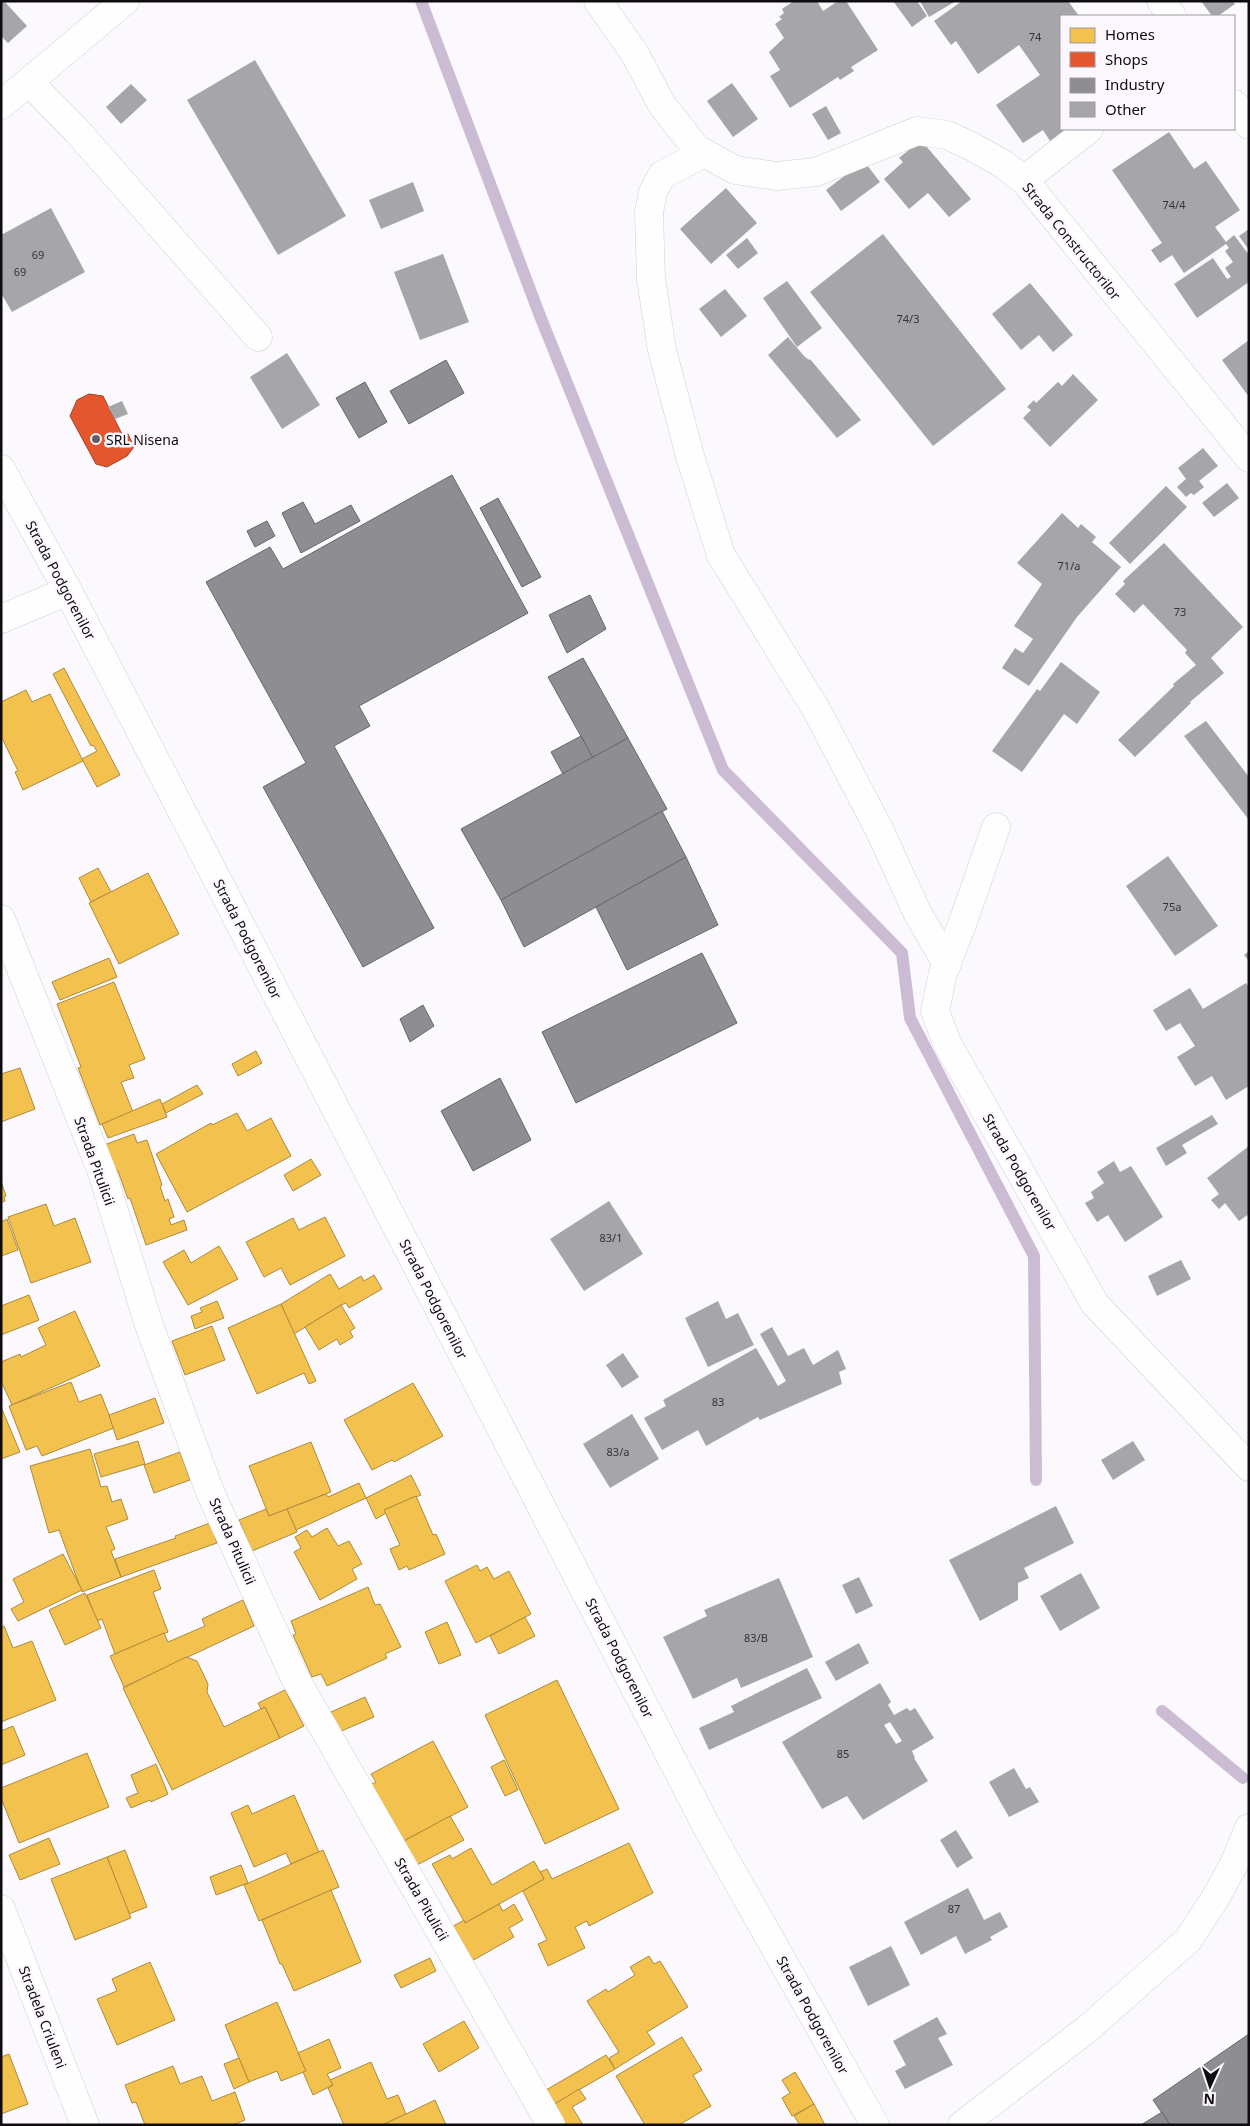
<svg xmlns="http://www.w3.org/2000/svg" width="1250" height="2126" viewBox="0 0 1250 2126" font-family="'Noto Sans',sans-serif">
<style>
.homes{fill:#f2c14e;stroke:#ae8b3b}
.shops{fill:#e4572e;stroke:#a44025}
.industry{fill:#8d8d92;stroke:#67666b}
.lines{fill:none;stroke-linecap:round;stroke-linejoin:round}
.stream{stroke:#cbbcd4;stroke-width:12}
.building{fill:#a6a5a8;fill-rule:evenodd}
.minor-casing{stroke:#d1cfd3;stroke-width:29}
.minor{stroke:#fefeff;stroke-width:28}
.poi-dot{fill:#615f62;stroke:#fcf7ff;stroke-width:2}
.labels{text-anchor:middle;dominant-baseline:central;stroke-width:5;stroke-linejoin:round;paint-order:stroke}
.number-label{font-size:11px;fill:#343235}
.street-label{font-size:14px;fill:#0e0c0f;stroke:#fcf7ff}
.poi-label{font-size:14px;fill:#0e0c0f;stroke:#fcf7ff;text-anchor:start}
</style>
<rect width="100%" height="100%" fill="#fbf9fd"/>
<!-- homes -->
<g class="homes">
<polygon points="64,668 120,775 97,787 82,759 97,751 93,745 91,746 53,674"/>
<polygon points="26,690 32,702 50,694 83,761 23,790 15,772 18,771 1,736 1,702"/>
<polygon points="98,868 111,892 91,902 79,878"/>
<polygon points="148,873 179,934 119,964 89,903"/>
<polygon points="109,958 117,977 60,1000 52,982"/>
<polygon points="114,982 145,1059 129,1065 134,1078 121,1082 133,1112 100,1125 78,1068 81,1067 57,1004"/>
<polygon points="256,1051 262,1063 238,1076 232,1064"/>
<polygon points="20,1068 35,1109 1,1122 1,1074"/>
<polygon points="197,1085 203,1094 166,1113 162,1104"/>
<polygon points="160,1099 167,1117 108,1138 102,1124"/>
<polygon points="237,1113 247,1131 271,1118 291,1156 187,1212 156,1154 211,1123 212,1125"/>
<polygon points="134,1134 137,1143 147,1140 162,1185 160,1186 165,1201 168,1199 174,1217 169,1219 171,1225 184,1220 187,1230 146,1245 130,1198 128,1199 118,1171 114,1173 104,1145"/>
<polygon points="311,1159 321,1175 293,1191 284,1175"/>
<polygon points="1,1181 6,1196 4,1197 5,1201 1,1203"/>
<polygon points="46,1204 54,1226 75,1218 91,1262 31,1283 8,1217"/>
<polygon points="325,1217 345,1256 290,1285 281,1268 264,1277 246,1242 293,1218 299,1230"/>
<polygon points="7,1219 18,1250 1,1256 1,1222"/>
<polygon points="219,1246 238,1279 188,1305 163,1262 184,1250 191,1263"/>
<polygon points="330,1274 339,1289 361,1276 364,1281 374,1275 382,1289 349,1308 346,1303 341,1305 294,1334 281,1304"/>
<polygon points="29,1295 39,1320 1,1335 1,1306"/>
<polygon points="217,1301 224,1318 195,1329 191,1316 202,1312 200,1308"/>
<polygon points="281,1304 316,1381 309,1384 304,1373 257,1394 228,1328"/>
<polygon points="341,1305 355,1328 350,1331 353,1337 340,1345 337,1339 319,1350 305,1327"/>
<polygon points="75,1311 100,1366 12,1405 1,1381 1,1362 20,1354 21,1357 46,1345 38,1328"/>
<polygon points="212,1326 225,1360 185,1375 172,1341"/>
<polygon points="71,1382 79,1402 101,1394 114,1428 42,1456 37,1446 26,1450 9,1406"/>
<polygon points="413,1383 443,1436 394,1462 392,1460 372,1470 344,1420"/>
<polygon points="155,1398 164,1423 117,1440 109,1415"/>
<polygon points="1,1407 20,1452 1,1459"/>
<polygon points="138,1441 145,1464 101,1477 94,1454"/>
<polygon points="311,1442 331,1492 269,1516 249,1466"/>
<polygon points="90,1449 101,1487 107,1486 112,1502 121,1499 128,1519 106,1527 115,1549 111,1551 121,1577 82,1592 59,1530 49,1533 30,1466"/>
<polygon points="180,1452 190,1480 154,1493 144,1465"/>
<polygon points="411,1475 421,1495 384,1510 386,1513 376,1519 366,1498"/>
<polygon points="359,1483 366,1498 296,1530 287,1509 326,1494 328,1497"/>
<polygon points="416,1496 433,1535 436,1534 445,1554 409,1570 407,1566 399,1570 390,1549 400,1545 384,1510"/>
<polygon points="266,1509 269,1516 287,1509 297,1532 252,1551 239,1520"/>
<polygon points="210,1523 217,1543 121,1577 115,1559 176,1538 175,1536"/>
<polygon points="327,1528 338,1546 349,1541 362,1564 352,1569 357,1579 320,1600 294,1552 301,1548 295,1537 307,1530 312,1537"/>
<polygon points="63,1554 82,1590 18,1621 11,1609 24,1602 13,1579"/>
<polygon points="477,1565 480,1571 487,1567 494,1579 509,1571 531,1614 476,1643 445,1581"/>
<polygon points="154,1570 161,1589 153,1592 168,1632 115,1654 102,1619 97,1621 87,1595"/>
<polygon points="368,1587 375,1605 380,1604 401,1647 385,1654 387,1658 327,1686 321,1674 312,1677 293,1635 296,1634 291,1621"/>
<polygon points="85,1593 101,1628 65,1645 49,1610"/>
<polygon points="243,1600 254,1626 124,1687 110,1656 164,1633 168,1642 205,1626 202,1619"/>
<polygon points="525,1617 535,1636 499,1654 490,1636"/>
<polygon points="447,1622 461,1655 439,1664 425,1632"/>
<polygon points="4,1626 13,1648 32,1641 56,1700 1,1722 1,1627"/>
<polygon points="186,1657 197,1661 208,1684 207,1692 224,1727 265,1707 280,1738 172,1790 123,1688"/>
<polygon points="557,1680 619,1809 545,1844 485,1715"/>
<polygon points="285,1690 304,1726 280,1738 265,1707 261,1709 258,1703"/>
<polygon points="365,1697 374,1717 339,1732 331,1712"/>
<polygon points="13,1726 25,1755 1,1765 1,1731"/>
<polygon points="433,1741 468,1807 400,1843 370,1785 376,1782 371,1774"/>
<polygon points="87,1753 109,1807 19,1843 1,1798 1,1788"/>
<polygon points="504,1760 518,1790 505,1796 491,1767"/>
<polygon points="156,1764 168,1794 151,1802 150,1800 131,1808 126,1798 138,1793 131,1775"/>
<polygon points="294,1795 319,1852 291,1864 286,1853 254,1867 231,1813 248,1805 252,1814"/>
<polygon points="450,1816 464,1840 417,1865 404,1841"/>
<polygon points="49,1838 60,1864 20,1880 9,1855"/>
<polygon points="629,1843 653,1893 589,1926 587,1921 575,1927 585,1948 548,1966 538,1944 547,1940 523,1891 544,1879 540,1872 547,1869 552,1879"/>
<polygon points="471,1848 492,1885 534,1861 544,1879 465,1923 432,1864 450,1855 452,1859"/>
<polygon points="125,1850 147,1907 129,1914 107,1857"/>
<polygon points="323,1850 339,1887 259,1921 244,1885"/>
<polygon points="107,1857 131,1918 75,1940 51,1879"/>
<polygon points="241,1865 248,1883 216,1895 210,1877"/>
<polygon points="331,1890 361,1962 294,1991 282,1964 280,1964 262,1920"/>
<polygon points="499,1904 503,1911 514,1904 523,1920 509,1928 514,1937 470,1962 450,1928 464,1920 465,1923"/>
<polygon points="649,1956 654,1964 660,1961 688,2007 647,2032 655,2044 615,2069 609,2058 619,2052 587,2001 606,1989 608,1992 635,1975 630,1967"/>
<polygon points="430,1958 436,1971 401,1988 394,1975"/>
<polygon points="150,1962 175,2020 117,2045 97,1999 117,1991 112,1979"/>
<polygon points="277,2002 306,2071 281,2081 277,2071 249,2082 225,2025"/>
<polygon points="464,2021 479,2048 439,2072 423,2044"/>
<polygon points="682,2037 702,2070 693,2075 711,2106 679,2125 645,2125 616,2076"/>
<polygon points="329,2039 341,2068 327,2074 333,2085 313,2095 303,2072 306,2071 298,2053"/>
<polygon points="9,2054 28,2104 1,2114 1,2057"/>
<polygon points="606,2055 615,2069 553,2105 546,2090"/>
<polygon points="239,2058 249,2082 234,2089 224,2064"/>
<polygon points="371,2062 387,2099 398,2095 406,2114 382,2125 344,2125 328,2088 333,2085 330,2080"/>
<polygon points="173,2066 180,2084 202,2076 212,2101 235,2092 245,2120 232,2125 145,2125 136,2102 132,2103 125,2085"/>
<polygon points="795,2072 814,2104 792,2116 782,2098 790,2093 782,2080"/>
<polygon points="579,2089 586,2099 572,2107 583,2125 566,2125 553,2105"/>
<polygon points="435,2100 446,2125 382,2125 406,2114"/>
<polygon points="814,2104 825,2125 800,2125 794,2116"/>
</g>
<!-- shops -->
<polygon class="shops" points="89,394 103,396 122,434 128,434 134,447 127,456 107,467 96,464 70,416 77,400"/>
<!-- industry -->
<g class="industry">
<polygon points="446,360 464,393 409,424 390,391"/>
<polygon points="365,382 387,422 359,438 336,398"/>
<polygon points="452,475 528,613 359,706 370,726 334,746 434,928 363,967 263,787 306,763 206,582 270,547 283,569"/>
<polygon points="498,498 541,577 522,587 480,508"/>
<polygon points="303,502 315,524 351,505 360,521 301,553 282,513"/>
<polygon points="267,521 275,536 255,547 247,531"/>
<polygon points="590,595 606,629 567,653 549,615"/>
<polygon points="583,658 628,738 593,758 548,677"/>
<polygon points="581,736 593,758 563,774 551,752"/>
<polygon points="628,738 667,809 501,900 461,829"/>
<polygon points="662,811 686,857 524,947 501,900"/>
<polygon points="686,857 718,925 627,970 596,907"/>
<polygon points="702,953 737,1023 576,1103 542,1032"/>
<polygon points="423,1005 434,1026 410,1042 400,1019"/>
<polygon points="500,1078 531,1140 473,1171 441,1111"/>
<polygon points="1249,2034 1249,2125 1170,2125 1153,2100"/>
<polygon points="1162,2112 1170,2125 1141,2125"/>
</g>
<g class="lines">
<!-- stream -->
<g class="stream">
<polyline points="421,1 540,316 723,770 902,953 910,1018 1034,1256 1036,1480"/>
<polyline points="1162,1711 1243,1778"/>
</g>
</g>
<!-- building -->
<g class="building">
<polygon points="1,1 4,1 27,26 8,43 1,36"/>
<polygon points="794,1 817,1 823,11 838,1 846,1 878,50 851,67 854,71 840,80 838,77 790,108 770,76 780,70 769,52 784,38 775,24 782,19 779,17 784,13 782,9"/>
<polygon points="893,1 917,1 927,16 912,27"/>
<polygon points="920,1 956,1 929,17"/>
<polygon points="962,1 1068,1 1079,16 1061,16 1061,129 1067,129 1050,141 1043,130 1023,143 996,105 1040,75 1019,45 978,74 956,41 951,45 934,21"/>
<polygon points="1201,1 1233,1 1235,4 1218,16 1212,16"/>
<polygon points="255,60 346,216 278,255 187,100"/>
<polygon points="732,83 758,119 733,137 707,101"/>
<polygon points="131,84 147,100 121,124 106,107"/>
<polygon points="826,106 841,133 828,140 812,114"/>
<polygon points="1169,132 1194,169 1206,161 1240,210 1215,227 1226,242 1234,235 1249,255 1249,282 1197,318 1174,284 1213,258 1227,279 1231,277 1225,268 1233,262 1225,251 1229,248 1226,244 1184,273 1172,255 1160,263 1151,250 1162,243 1112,170"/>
<polygon points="921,140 971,199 949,217 928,193 909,209 884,179 903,162 899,158"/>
<polygon points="864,161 880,182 841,211 826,190"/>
<polygon points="413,182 424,211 381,229 369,200"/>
<polygon points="726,188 757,223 711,264 680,229"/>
<polygon points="51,208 85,272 12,312 1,293 1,235"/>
<polygon points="1249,229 1249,250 1239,236"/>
<polygon points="883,234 1006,389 933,446 810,292"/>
<polygon points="747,238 758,253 738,269 726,255"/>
<polygon points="443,254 469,322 420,340 394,272"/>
<polygon points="787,281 822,328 797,347 763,298"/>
<polygon points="1030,283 1073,335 1053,352 1039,335 1021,350 992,314"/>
<polygon points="725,289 747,316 721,337 699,309"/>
<polygon points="788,337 804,356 809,360 810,359 861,420 837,438 768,355"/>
<polygon points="1249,340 1249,397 1222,360"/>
<polygon points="287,353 320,405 282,429 250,377"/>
<polygon points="1073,374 1098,400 1050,447 1023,418 1031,410 1027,407 1034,400 1036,403 1058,382 1062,386"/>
<polygon points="122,401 128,414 115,419 108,407"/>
<polygon points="1203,448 1218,466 1199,481 1204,487 1194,495 1191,493 1186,497 1177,487 1186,479 1178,468"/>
<polygon points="1227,483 1239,498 1214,517 1202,503"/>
<polygon points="1166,486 1187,507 1130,564 1109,543"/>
<polygon points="1062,513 1078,528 1081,524 1096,537 1092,542 1121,567 1077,617 1029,686 1002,668 1015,648 1023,653 1033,639 1014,626 1042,584 1017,563"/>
<polygon points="1164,543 1243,627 1211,658 1224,673 1190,702 1191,703 1135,757 1118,740 1174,686 1173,684 1196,665 1185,653 1187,650 1143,604 1134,613 1115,594 1125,584 1123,581"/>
<polygon points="1061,662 1100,692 1077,724 1064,714 1022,772 992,751 1037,689 1040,691"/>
<polygon points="1206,721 1249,777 1249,820 1184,736"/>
<polygon points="1168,856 1218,926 1175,956 1126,886"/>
<polygon points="1249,951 1249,961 1244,955"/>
<polygon points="1246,983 1249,987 1249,1086 1226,1100 1212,1076 1195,1086 1177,1057 1195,1046 1180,1023 1166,1031 1153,1010 1190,988 1203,1009"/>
<polygon points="1212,1115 1218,1124 1182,1145 1187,1153 1166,1166 1156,1148"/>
<polygon points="1249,1146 1249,1214 1239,1221 1225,1203 1219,1209 1211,1200 1219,1194 1207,1178"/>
<polygon points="1114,1161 1120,1172 1131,1166 1163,1217 1125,1242 1108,1215 1097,1222 1085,1203 1094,1198 1091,1192 1104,1183 1097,1172"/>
<polygon points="609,1201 643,1254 584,1291 550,1239"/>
<polygon points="1181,1260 1191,1279 1157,1296 1148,1276"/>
<polygon points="718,1301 726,1319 738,1313 754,1345 708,1367 685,1318"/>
<polygon points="772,1327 788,1356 804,1348 813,1365 838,1350 846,1369 839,1372 842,1384 760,1420 758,1417 706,1446 698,1430 662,1450 644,1418 666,1406 663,1400 756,1348 778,1386 786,1381 760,1334"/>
<polygon points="623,1353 639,1377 622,1388 606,1365"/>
<polygon points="632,1414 659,1459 610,1488 583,1444"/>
<polygon points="1133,1441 1145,1460 1113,1480 1101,1460"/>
<polygon points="1056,1506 1074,1543 1024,1568 1029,1578 1018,1583 1018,1600 980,1621 949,1560"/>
<polygon points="1081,1573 1100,1608 1060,1631 1040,1596"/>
<polygon points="859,1577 873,1606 856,1614 842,1585"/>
<polygon points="779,1578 813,1657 741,1688 737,1678 693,1699 663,1637 707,1616 704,1610"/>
<polygon points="859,1643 869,1663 836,1681 825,1662"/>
<polygon points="807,1668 822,1698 709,1750 699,1728 734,1712 731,1706"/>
<path d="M880 1683 891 1702 888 1705 894 1715 907 1708 910 1711 915 1708 934 1738 912 1751 915 1758H914L928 1781 863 1820 847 1796 822 1809 782 1742ZM890 1722 902 1741 896 1744 884 1725Z"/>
<polygon points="1014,1768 1026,1789 1030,1787 1039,1802 1009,1817 989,1782"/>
<polygon points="956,1830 973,1858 957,1868 940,1840"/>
<polygon points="968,1888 984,1920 1000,1912 1008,1927 990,1937 992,1940 965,1954 956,1936 921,1955 904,1922"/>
<polygon points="891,1946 910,1985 868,2006 849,1967"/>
<polygon points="937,2017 947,2034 938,2038 953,2065 905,2089 895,2071 906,2065 893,2041"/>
</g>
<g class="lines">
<!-- minor casing -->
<g class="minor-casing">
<g id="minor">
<polyline points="598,1 635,54 662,105 697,149 735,170 776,176 816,172 917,131 947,135 971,146 1003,164 1024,180 1249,458"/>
<polyline points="1161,1 1172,16"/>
<polyline points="29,82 77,131 258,337"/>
<polyline points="1234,104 1249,125"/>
<polyline points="1,105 125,1"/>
<polyline points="704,153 662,175 653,192 649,212 651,279 662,350 690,456 721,555 816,709 880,831 917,912 947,964"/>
<polyline points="1024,180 1089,129"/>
<polyline points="1,469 68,591 708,1829 875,2125"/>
<polyline points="1,619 68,591"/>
<polyline points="996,827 963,922 943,973 935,1011 947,1043 1095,1304 1249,1467"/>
<polyline points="1,919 102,1172 148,1322 210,1492 295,1678 551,2125"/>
<polyline points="1,1909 85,2125"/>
<polyline points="962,2125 1086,2030 1188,1940 1216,1897 1235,1862 1249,1828"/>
</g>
</g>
<!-- minor -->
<use href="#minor" class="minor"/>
</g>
<!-- markers -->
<circle class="poi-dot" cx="96" cy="439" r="5"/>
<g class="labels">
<!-- number labels -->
<g class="number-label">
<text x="1035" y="36">74</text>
<text x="1174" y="204">74/4</text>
<text x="38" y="254">69</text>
<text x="20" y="271">69</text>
<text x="908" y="318">74/3</text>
<text x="1069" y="565">71/a</text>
<text x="1180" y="611">73</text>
<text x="1172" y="906">75a</text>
<text x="611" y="1237">83/1</text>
<text x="718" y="1401">83</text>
<text x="618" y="1451">83/a</text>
<text x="756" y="1637">83/B</text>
<text x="843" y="1753">85</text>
<text x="954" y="1908">87</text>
</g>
<!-- street labels -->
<g class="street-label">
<text transform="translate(1072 241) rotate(51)">Strada Constructorilor</text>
<text transform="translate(61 580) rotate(62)">Strada Podgorenilor</text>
<text transform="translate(248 939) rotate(63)">Strada Podgorenilor</text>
<text transform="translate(95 1161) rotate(70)">Strada Pitulicii</text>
<text transform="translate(1020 1172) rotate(60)">Strada Podgorenilor</text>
<text transform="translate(434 1299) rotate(63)">Strada Podgorenilor</text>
<text transform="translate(233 1541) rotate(66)">Strada Pitulicii</text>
<text transform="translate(620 1658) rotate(63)">Strada Podgorenilor</text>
<text transform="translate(422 1899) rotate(60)">Strada Pitulicii</text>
<text transform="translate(813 2015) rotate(61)">Strada Podgorenilor</text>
<text transform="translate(43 2017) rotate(69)">Stradela Criuleni</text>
</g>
<!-- poi labels -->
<g class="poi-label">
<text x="106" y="439">SRL Nisena</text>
</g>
</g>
<!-- border -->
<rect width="1250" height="2126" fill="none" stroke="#0e0c0f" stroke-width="5"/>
<!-- legend -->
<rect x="1060" y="15" width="175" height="115" fill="#fcf7ff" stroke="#9d999f"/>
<rect x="1070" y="28" width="25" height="15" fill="#f2c14e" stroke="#9d999f"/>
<text x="1105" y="40" font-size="15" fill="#0e0c0f">Homes</text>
<rect x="1070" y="52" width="25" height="15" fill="#e4572e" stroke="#9d999f"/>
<text x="1105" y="65" font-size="15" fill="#0e0c0f">Shops</text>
<rect x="1070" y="78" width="25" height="15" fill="#8d8d92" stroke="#9d999f"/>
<text x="1105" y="90" font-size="15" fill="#0e0c0f">Industry</text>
<rect x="1070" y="102" width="25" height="15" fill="#a6a5a8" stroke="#9d999f"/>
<text x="1105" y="115" font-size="15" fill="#0e0c0f">Other</text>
<!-- north arrow -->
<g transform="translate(1210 2086) rotate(183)" stroke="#fcf7ff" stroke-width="4" paint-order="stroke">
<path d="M0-4L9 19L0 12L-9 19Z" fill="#0e0c0f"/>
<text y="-8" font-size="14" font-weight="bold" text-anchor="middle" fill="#0e0c0f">N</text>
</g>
</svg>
